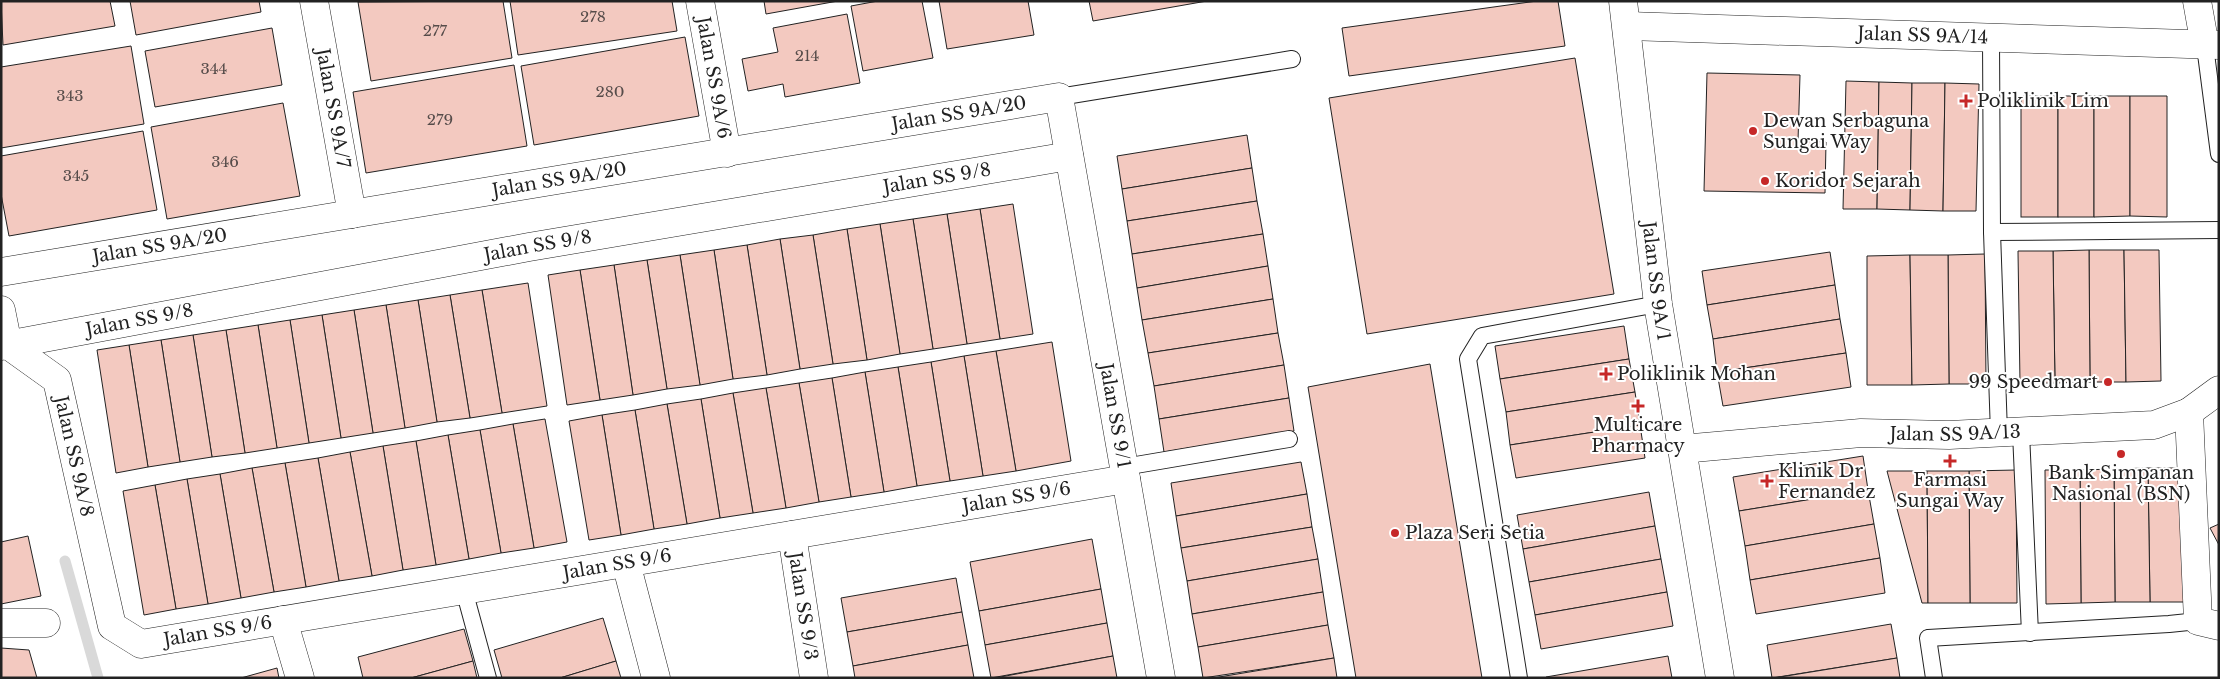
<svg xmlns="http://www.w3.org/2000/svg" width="2220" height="679" viewBox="0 0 2220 679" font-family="'Libre Baskerville',serif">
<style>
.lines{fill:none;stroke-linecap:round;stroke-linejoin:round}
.stream{stroke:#d9d9d9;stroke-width:11}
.building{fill:#f3c9c0;stroke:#222}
.lane-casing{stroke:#222;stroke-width:18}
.street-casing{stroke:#222;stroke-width:29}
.secondary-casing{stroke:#222;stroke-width:29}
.lane{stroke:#fff;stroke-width:16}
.street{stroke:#fff;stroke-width:28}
.secondary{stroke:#fff;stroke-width:28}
.poi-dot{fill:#c62828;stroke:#fff;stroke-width:2}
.labels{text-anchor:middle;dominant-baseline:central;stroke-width:4;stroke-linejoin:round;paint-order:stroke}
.number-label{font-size:15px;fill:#564c4a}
.street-label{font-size:18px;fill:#222;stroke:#fff}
.poi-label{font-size:18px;fill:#222;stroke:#fff;text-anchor:start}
</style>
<rect width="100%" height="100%" fill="#fff"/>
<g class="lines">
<!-- stream -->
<polyline class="stream" points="65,561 98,678"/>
</g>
<!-- building -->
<g class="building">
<polygon points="1,1 110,1 115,26 3,45"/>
<polygon points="130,1 259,1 261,12 136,35"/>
<polygon points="503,1 512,58 371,81 358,2"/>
<polygon points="510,1 672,1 677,31 518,55"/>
<polygon points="764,1 838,1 766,14"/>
<polygon points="878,1 922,1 933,58 863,71 851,6"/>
<polygon points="939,1 1028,1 1034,35 947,49"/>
<polygon points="1089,1 1207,1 1093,21"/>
<polygon points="1537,1 1558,1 1565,46 1349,76 1342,28"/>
<polygon points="847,14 860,83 785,97 783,84 748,91 742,59 778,52 773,28"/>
<polygon points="272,28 282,85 155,107 145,51"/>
<polygon points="685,37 699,116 534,145 521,66"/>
<polygon points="131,46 144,124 1,148 1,67"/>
<polygon points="1575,58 1614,294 1367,334 1329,98"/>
<polygon points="514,65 527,146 366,173 353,92"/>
<polygon points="1707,73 1800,75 1798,141 1826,142 1825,193 1704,191"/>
<polygon points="1846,81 1879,82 1877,209 1843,209"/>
<polygon points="1879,82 1912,83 1910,210 1877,209"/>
<polygon points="1912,83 1945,83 1943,211 1910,210"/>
<polygon points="1945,83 1979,84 1976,211 1943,211"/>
<rect x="2021" y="96" width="37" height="121"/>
<rect x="2058" y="96" width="36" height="121"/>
<polygon points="2094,96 2130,96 2130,216 2094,217"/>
<polygon points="2130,96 2167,96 2167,217 2130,216"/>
<polygon points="283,103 300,196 167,219 151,127"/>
<polygon points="143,131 157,210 9,236 1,194 1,156"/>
<polygon points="1247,135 1252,168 1122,189 1117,156"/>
<polygon points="1252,168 1257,201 1127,221 1122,189"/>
<polygon points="1257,201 1263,234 1132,254 1127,221"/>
<polygon points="1013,204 1033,334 1000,339 980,209"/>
<polygon points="980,209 1000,339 967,344 947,214"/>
<polygon points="947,214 967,344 933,349 913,219"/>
<polygon points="913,219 933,349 900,354 880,224"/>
<polygon points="880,224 900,354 867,360 847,229"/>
<polygon points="847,229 867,360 833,364 813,235"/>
<polygon points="1263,234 1268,266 1137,288 1132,254"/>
<polygon points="813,235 833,364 800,369 780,239"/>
<polygon points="780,239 800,369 767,375 747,245"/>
<polygon points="747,245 767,375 733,379 714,250"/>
<polygon points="714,250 733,379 700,385 680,255"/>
<polygon points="2089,250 2124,250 2126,382 2090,382"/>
<polygon points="2089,250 2090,382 2055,383 2053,251"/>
<polygon points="2124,250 2159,250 2161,381 2126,382"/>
<polygon points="2018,251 2053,251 2055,383 2020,383"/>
<polygon points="1830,252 1835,285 1707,305 1702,271"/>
<polygon points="1985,254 1986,384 1949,384 1948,255"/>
<polygon points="680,255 700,385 667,389 647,260"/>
<polygon points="1910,255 1912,385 1867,385 1867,256"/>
<polygon points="1910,255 1948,255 1949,384 1912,385"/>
<polygon points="647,260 667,389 633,395 614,265"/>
<polygon points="614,265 633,395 600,400 580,270"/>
<polygon points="1268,266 1273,299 1142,320 1137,288"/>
<polygon points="580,270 600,400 567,405 548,275"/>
<polygon points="528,283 547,406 502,413 482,290"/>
<polygon points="1835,285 1840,319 1713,339 1707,305"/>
<polygon points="482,290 502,413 470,418 450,295"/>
<polygon points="450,295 470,418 437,422 418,300"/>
<polygon points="1273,299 1278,333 1148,353 1142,320"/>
<polygon points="418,300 437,422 405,428 386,305"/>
<polygon points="386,305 405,428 373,433 354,310"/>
<polygon points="354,310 373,433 341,438 322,315"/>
<polygon points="322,315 341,438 309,443 290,320"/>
<polygon points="1840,319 1846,353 1717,372 1713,339"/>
<polygon points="290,320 309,443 277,448 258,325"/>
<polygon points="258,325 277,448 245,453 226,330"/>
<polygon points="1624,326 1629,359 1500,379 1495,346"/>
<polygon points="226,330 245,453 212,457 193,335"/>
<polygon points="1278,333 1284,365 1154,386 1148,353"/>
<polygon points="193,335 212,457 180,462 161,340"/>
<polygon points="161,340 180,462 148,467 129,345"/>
<polygon points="1052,342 1071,461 1016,471 996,351"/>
<polygon points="129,345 148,467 116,473 97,350"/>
<polygon points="996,351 1016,471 983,476 964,356"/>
<polygon points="1846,353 1851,387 1723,406 1717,372"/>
<polygon points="964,356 983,476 950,481 931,362"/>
<polygon points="1629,359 1635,392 1506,412 1500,379"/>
<polygon points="931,362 950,481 917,486 898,367"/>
<polygon points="1430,364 1482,678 1356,678 1308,387"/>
<polygon points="1284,365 1289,398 1159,419 1154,386"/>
<polygon points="898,367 917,486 884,492 865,372"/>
<polygon points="865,372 884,492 851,497 832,378"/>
<polygon points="832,378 851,497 819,502 799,383"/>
<polygon points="799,383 819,502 786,508 766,388"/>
<polygon points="766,388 786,508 753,513 733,393"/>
<polygon points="1635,392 1640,425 1510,445 1506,412"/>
<polygon points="733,393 753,513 720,518 701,399"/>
<polygon points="1289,398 1294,431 1164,452 1159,419"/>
<polygon points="701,399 720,518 687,524 667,404"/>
<polygon points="667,404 687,524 654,529 635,410"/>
<polygon points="635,410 654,529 621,535 602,415"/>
<polygon points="602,415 621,535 589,540 569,421"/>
<polygon points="545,419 567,542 534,548 513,424"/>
<polygon points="513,424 534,548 501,553 480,430"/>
<polygon points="1640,425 1645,458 1516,478 1510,445"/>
<polygon points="480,430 501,553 469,559 448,435"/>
<polygon points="448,435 469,559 436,565 416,441"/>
<polygon points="416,441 436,565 403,570 383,446"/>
<polygon points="383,446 403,570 372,576 350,452"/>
<polygon points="350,452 372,576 339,581 318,458"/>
<polygon points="1863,456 1868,490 1739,511 1733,477"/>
<polygon points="318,458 339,581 306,587 285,463"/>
<polygon points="1301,462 1307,494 1176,516 1171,483"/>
<polygon points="285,463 306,587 274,592 252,468"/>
<polygon points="252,468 274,592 241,598 220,474"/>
<polygon points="2148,468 2183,468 2184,602 2150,602"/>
<polygon points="2148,468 2150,602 2115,602 2114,469"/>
<polygon points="2114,469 2115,602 2081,603 2080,470"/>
<polygon points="2016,470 2017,603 1970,603 1969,471"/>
<polygon points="2045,470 2080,470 2081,603 2046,604"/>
<polygon points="1887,471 1927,471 1928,603 1922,603"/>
<polygon points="1927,471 1969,471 1970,603 1928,603"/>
<polygon points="220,474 241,598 208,604 187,479"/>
<polygon points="187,479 208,604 176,609 155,485"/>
<polygon points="155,485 176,609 144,615 123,491"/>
<polygon points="1868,490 1874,524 1745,546 1739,511"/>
<polygon points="1649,492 1655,526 1523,549 1517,515"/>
<polygon points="1307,494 1312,527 1181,548 1176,516"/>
<polygon points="1874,524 1880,558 1750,580 1745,546"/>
<polygon points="2219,524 2219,545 2210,528"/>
<polygon points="1655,526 1661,559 1529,582 1523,549"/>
<polygon points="1312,527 1318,559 1187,581 1181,548"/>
<polygon points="28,536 41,596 1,604 1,542"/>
<polygon points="1092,539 1101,589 979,611 970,562"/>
<polygon points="1880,558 1885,593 1756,614 1750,580"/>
<polygon points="1318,559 1323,592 1192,614 1187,581"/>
<polygon points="1661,559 1667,592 1535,615 1529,582"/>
<polygon points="956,578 962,612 847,632 841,598"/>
<polygon points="1101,589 1107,623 985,645 979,611"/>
<polygon points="1323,592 1328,625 1198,647 1192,614"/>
<polygon points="1667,592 1673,626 1541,649 1535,615"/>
<polygon points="962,612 968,645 853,666 847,632"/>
<polygon points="603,618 616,661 560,678 502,678 494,650"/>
<polygon points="1107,623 1113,656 991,678 985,645"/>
<polygon points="1891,624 1897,658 1772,678 1767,645"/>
<polygon points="1328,625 1334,658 1203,678 1198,647"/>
<polygon points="464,629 473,661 411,678 363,678 358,657"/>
<polygon points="968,645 974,678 855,678 853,666"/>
<polygon points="1,648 29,650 37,678 1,678"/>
<polygon points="1113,656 1117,678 995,678"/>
<polygon points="1668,656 1672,678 1546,678 1546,677"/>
<polygon points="1334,658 1337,678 1213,678"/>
<polygon points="1897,658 1900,678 1774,678"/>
<polygon points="473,661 477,678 411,678"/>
<polygon points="616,661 621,678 560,678"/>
<polygon points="277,668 279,678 241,678"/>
</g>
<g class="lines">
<!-- lane casing -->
<g class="lane-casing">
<g id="lane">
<polyline points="1991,39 1992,232 1999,433"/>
<polyline points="2205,46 2219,154"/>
<polyline points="1059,97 1292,59"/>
<polyline points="1992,232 2219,230"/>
<polyline points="2021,433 2030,633"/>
<polyline points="1124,467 1289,439"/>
<polyline points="464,590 488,678"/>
<polyline points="1519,678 1468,359 1482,336 1658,304"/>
<polyline points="1934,678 1928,638 2169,624 2198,621"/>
</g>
</g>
<!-- street casing -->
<g class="street-casing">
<g id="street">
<path id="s1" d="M314 1 352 214"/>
<path id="s2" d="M700 1 727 153"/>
<polyline points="2197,1 2205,46"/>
<path id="s3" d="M1 272 1059 97 1161 678"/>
<path id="s4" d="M1 310 8 345 57 380 112 626 141 644 1126 479"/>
<path id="s5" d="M1 346 529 247 1069 156"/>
<polyline points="2189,412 2198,621 2219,626"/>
<path id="s6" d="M1682 449 1861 433 1949 435 2154 425 2189 412 2219 390"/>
<path id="s7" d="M792 535 814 678"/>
<polyline points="626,563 656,678"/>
<polyline points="283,620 300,678"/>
<polyline points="1,623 46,623"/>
</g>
</g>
<!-- secondary casing -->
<g class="secondary-casing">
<g id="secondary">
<path id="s8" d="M1623 1 1658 304 1720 678"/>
<path id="s9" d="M1628 26 2219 45"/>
</g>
</g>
<!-- lane -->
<use href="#lane" class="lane"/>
<!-- street -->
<use href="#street" class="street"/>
<!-- secondary -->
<use href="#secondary" class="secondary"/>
</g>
<!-- markers -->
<g class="poi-dot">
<path d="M1963.5 93.5h5v5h5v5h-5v5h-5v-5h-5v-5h5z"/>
<circle cx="1753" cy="131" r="5"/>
<circle cx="1765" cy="181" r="5"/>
<path d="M1603.5 366.5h5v5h5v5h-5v5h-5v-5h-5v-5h5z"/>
<circle cx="2108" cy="382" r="5"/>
<path d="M1635.5 398.5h5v5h5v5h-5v5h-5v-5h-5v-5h5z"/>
<circle cx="2121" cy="454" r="5"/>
<path d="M1947.5 453.5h5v5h5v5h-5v5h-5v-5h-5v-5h5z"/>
<path d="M1764.5 473.5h5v5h5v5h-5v5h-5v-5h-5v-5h5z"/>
<circle cx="1395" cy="533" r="5"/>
</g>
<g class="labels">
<!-- number labels -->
<g class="number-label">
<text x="593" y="16">278</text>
<text x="435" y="30">277</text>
<text x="807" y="55">214</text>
<text x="214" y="68">344</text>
<text x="610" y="91">280</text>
<text x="70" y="95">343</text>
<text x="440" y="119">279</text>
<text x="225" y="161">346</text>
<text x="76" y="175">345</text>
</g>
<!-- street labels -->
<g class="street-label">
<text stroke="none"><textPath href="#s9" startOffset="295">Jalan SS 9A/14</textPath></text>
<text stroke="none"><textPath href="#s2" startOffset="78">Jalan SS 9A/6</textPath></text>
<text stroke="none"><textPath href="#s1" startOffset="109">Jalan SS 9A/7</textPath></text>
<text stroke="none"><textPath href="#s3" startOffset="971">Jalan SS 9A/20</textPath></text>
<text stroke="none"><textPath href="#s5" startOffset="951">Jalan SS 9/8</textPath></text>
<text stroke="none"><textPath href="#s3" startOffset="566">Jalan SS 9A/20</textPath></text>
<text stroke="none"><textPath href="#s3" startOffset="161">Jalan SS 9A/20</textPath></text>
<text stroke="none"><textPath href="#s5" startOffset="546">Jalan SS 9/8</textPath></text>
<text stroke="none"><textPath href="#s8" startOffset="282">Jalan SS 9A/1</textPath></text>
<text stroke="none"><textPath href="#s5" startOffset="141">Jalan SS 9/8</textPath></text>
<text stroke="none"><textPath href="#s3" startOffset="1396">Jalan SS 9/1</textPath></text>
<text stroke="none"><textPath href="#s6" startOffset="274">Jalan SS 9A/13</textPath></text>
<text stroke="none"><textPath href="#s4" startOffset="174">Jalan SS 9A/8</textPath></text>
<text stroke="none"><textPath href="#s4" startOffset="1270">Jalan SS 9/6</textPath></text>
<text stroke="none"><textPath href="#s4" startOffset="865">Jalan SS 9/6</textPath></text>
<text stroke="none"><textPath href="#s7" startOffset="72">Jalan SS 9/3</textPath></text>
<text stroke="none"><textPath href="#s4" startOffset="460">Jalan SS 9/6</textPath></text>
</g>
<!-- poi labels -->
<g class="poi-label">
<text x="1977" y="101">Poliklinik Lim</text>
<text x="1763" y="121">Dewan Serbaguna<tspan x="1763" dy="21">Sungai Way</tspan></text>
<text x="1775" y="181">Koridor Sejarah</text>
<text x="1617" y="374">Poliklinik Mohan</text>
<text x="2098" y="382" text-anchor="end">99 Speedmart</text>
<text x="1638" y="425" text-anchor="middle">Multicare<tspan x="1638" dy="21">Pharmacy</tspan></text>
<text x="1778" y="471">Klinik Dr<tspan x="1778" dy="21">Fernandez</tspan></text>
<text x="2121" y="473" text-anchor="middle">Bank Simpanan<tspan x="2121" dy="21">Nasional (BSN)</tspan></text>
<text x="1950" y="480" text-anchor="middle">Farmasi<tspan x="1950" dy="21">Sungai Way</tspan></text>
<text x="1405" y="533">Plaza Seri Setia</text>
</g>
</g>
<!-- border -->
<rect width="2220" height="679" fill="none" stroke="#222222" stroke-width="5"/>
</svg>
